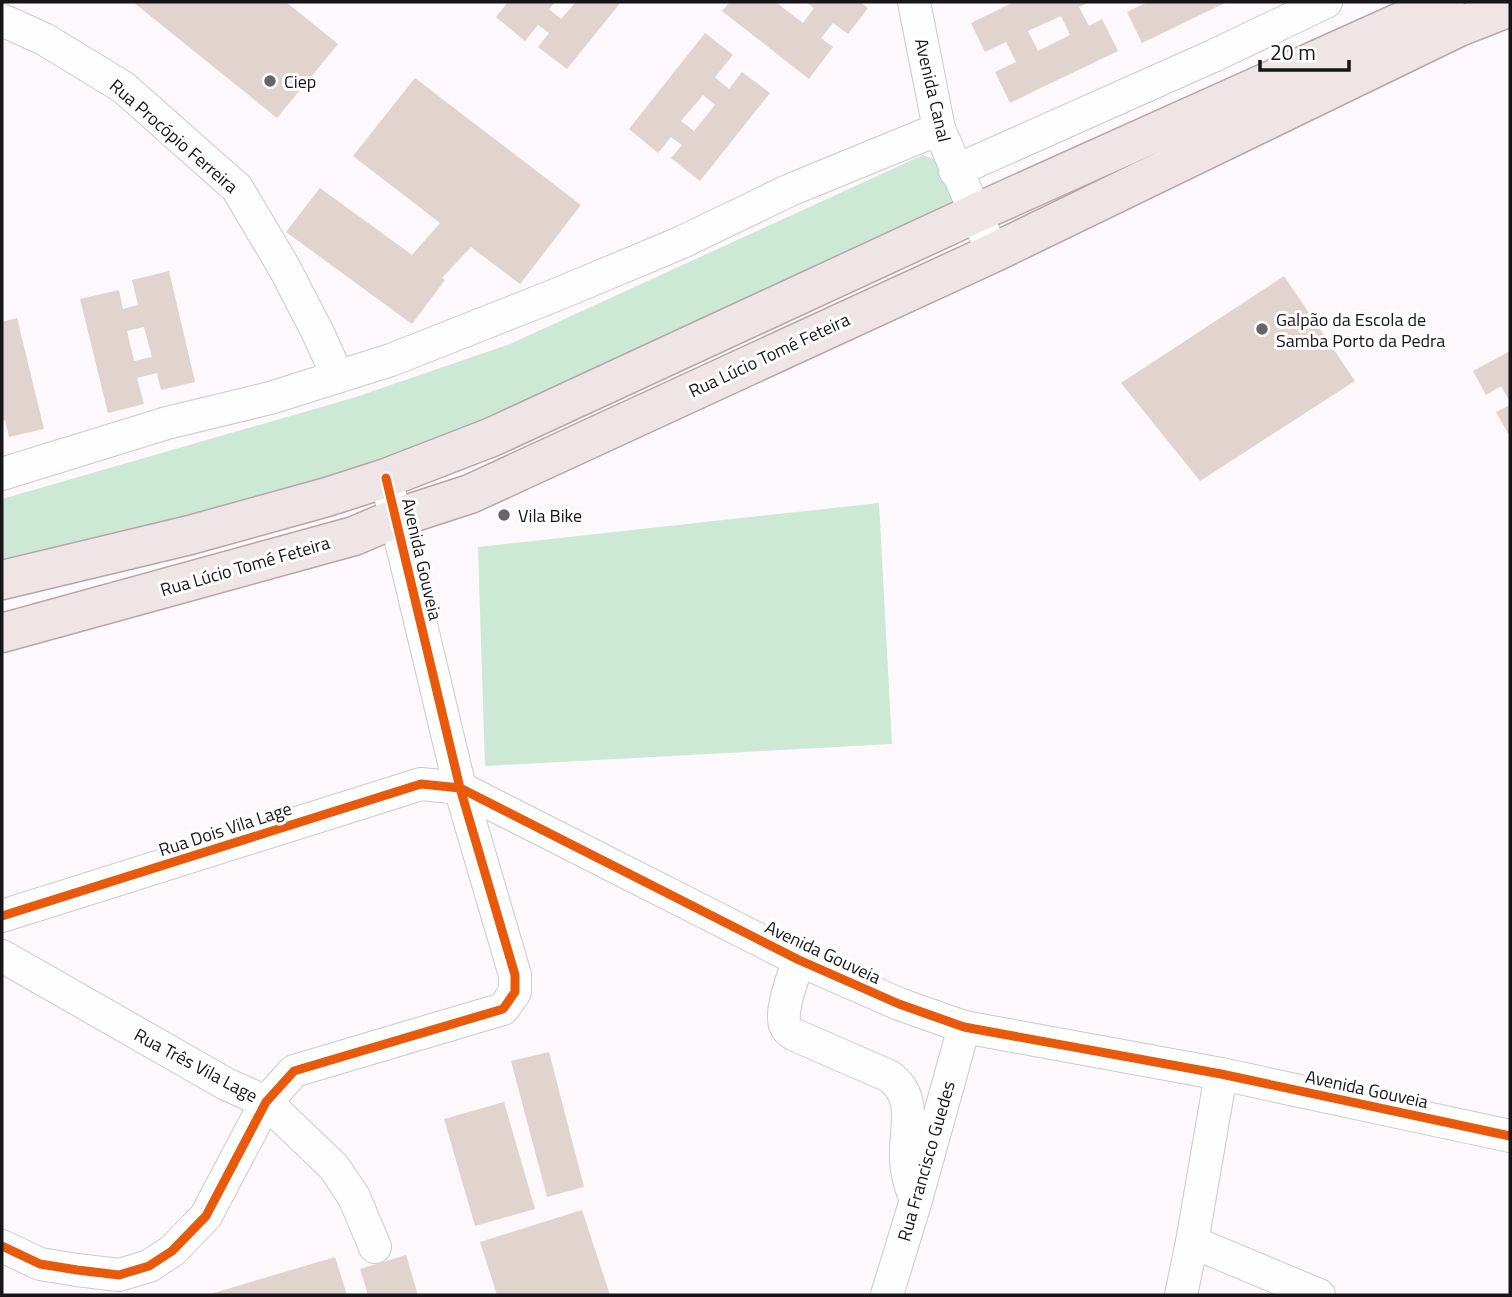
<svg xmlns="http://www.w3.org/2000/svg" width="1512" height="1297" viewBox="0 0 1512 1297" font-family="'Titillium Web',sans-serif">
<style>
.green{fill:#cbe9d4}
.building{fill:#e1d3ce;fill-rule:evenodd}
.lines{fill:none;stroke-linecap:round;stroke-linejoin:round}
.minor-casing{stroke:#ccc8cb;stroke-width:34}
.major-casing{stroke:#b7a5a7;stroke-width:41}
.minor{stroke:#fffeff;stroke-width:32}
.major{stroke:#efe5e6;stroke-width:38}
.cycleway-casing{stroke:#fff;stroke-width:13}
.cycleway{stroke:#e8590c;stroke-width:9}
.poi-dot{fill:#686467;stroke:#fff;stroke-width:2.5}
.labels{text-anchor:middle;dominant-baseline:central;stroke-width:6;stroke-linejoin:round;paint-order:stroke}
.poi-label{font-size:18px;fill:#171517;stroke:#fff;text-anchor:start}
.street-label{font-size:18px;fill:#171517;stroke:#fff}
</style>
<rect width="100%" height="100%" fill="#fdf8fc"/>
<!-- green -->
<g class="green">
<polygon points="923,155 936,160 957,200 954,211 526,407 373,466 2,567 2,499 356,397 510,344"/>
<polygon points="879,503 892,744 485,766 478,547"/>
</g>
<!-- building -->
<g class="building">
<polygon points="133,2 286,2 338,44 277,118"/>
<polygon points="508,2 555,2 549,9 561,19 576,2 621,2 567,69 538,47 549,33 538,25 525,41 496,17"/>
<polygon points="730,2 780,2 778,4 803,23 814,8 806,2 860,2 868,8 848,34 833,23 821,38 833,47 809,79 722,11"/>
<path d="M1014 2H1090L1079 7 1089 26 1102 19 1118 51 1010 103 995 72 1016 62 1006 42 985 52 971 23ZM1061 16 1070 35 1038 51 1028 31Z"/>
<polygon points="1148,2 1227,2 1142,43 1127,12"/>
<path d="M705 33 733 55 715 77 729 89 742 72 770 93 700 181 671 158 682 145 671 137 658 153 629 129ZM703 95 715 105 694 131 681 121Z"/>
<polygon points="415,78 581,205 520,284 471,247 442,278 445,280 412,324 286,232 320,188 412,255 440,223 353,156"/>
<path d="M169 271 195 382 161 390 157 373 137 378 144 404 108 413 80 299 119 290 123 309 138 305 132 280ZM144 327 152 357 134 361 127 331Z"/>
<polygon points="1284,276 1355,381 1200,481 1121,383"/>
<polygon points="17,318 44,429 9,437 5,420 2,421 2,322"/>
<polygon points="1510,351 1510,402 1501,386 1486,395 1473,371"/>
<polygon points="1510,405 1510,437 1496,412"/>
<polygon points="549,1052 584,1187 547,1197 511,1061"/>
<polygon points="504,1102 535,1209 475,1226 444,1119"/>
<polygon points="582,1210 610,1295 497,1295 480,1242"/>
<polygon points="406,1255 418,1295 368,1295 360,1269"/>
<polygon points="335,1257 347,1295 207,1295"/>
</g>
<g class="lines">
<!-- minor casing -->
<g class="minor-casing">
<g id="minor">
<polyline points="914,2 939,129 993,253"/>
<polyline points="2,20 44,39 123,87 237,188 285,269 318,333 337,375"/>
<polyline points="955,171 1213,56 1326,2"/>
<polyline points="2,474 167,423 270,398 391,360 558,294 680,243 790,190 939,129"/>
<polyline points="2,916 421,784 460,788 799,960 899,1004 964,1027 1221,1074 1510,1136"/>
<polyline points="2,956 226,1084 266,1102 334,1167 354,1197 375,1247"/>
<path d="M799 960C794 974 778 1015 786 1027 788 1031 792 1033 795 1035L889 1076C918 1097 905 1127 906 1157 906 1173 910 1186 916 1200"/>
<polyline points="1192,1242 1319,1295"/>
<polyline points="2,1246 40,1264 77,1270 119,1275 149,1266 172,1251 206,1216 266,1102 294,1071 503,1009 515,992 515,975 460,788 386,478"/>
<polyline points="887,1295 916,1200 964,1027"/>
<polyline points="1181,1295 1192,1242 1221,1074"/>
</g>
</g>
<!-- major casing -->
<g class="major-casing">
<g id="major">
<polyline points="2,580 190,535 327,497 386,478 492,437 974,214 1445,2"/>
<polyline points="2,633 354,536 396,518 470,494 993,253 1459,27 1510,7"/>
</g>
</g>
<!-- minor -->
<use href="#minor" class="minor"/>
<!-- major -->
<use href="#major" class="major"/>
<!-- cycleway casing -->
<g class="cycleway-casing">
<g id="cycleway">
<polyline points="2,916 421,784 460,788 799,960 899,1004 964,1027 1221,1074 1510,1136"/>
<polyline points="2,1246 40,1264 77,1270 119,1275 149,1266 172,1251 206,1216 266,1102 294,1071 503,1009 515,992 515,975 460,788 386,478"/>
</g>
</g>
<!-- cycleway -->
<use href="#cycleway" class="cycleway"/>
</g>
<!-- markers -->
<g class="poi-dot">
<circle cx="270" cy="81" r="7"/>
<circle cx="1262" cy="329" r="7"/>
<circle cx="504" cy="515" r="7"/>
</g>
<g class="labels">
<!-- poi labels -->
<g class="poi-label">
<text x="284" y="81">Ciep</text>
<text x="1276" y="319">Galpão da Escola de<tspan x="1276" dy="21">Samba Porto da Pedra</tspan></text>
<text x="518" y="515">Vila Bike</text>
</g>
<!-- street labels -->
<g class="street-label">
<text transform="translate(933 90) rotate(77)">Avenida Canal</text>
<text transform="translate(174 136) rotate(41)">Rua Procópio Ferreira</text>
<text transform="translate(769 355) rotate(-25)">Rua Lúcio Tomé Feteira</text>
<text transform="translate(422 559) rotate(77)">Avenida Gouveia</text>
<text transform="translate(245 566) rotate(-16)">Rua Lúcio Tomé Feteira</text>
<text transform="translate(225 829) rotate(-18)">Rua Dois Vila Lage</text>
<text transform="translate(823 952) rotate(25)">Avenida Gouveia</text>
<text transform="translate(196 1065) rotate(28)">Rua Três Vila Lage</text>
<text transform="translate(1367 1089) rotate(12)">Avenida Gouveia</text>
<text transform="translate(926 1161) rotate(-74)">Rua Francisco Guedes</text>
</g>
</g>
<!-- border -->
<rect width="1512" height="1297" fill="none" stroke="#171517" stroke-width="7"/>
<!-- scale -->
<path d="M1260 60v10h89v-10" fill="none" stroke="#171517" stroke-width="3.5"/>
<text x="1270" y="60" font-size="21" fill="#171517" stroke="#ffffff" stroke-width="5" paint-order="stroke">20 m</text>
</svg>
